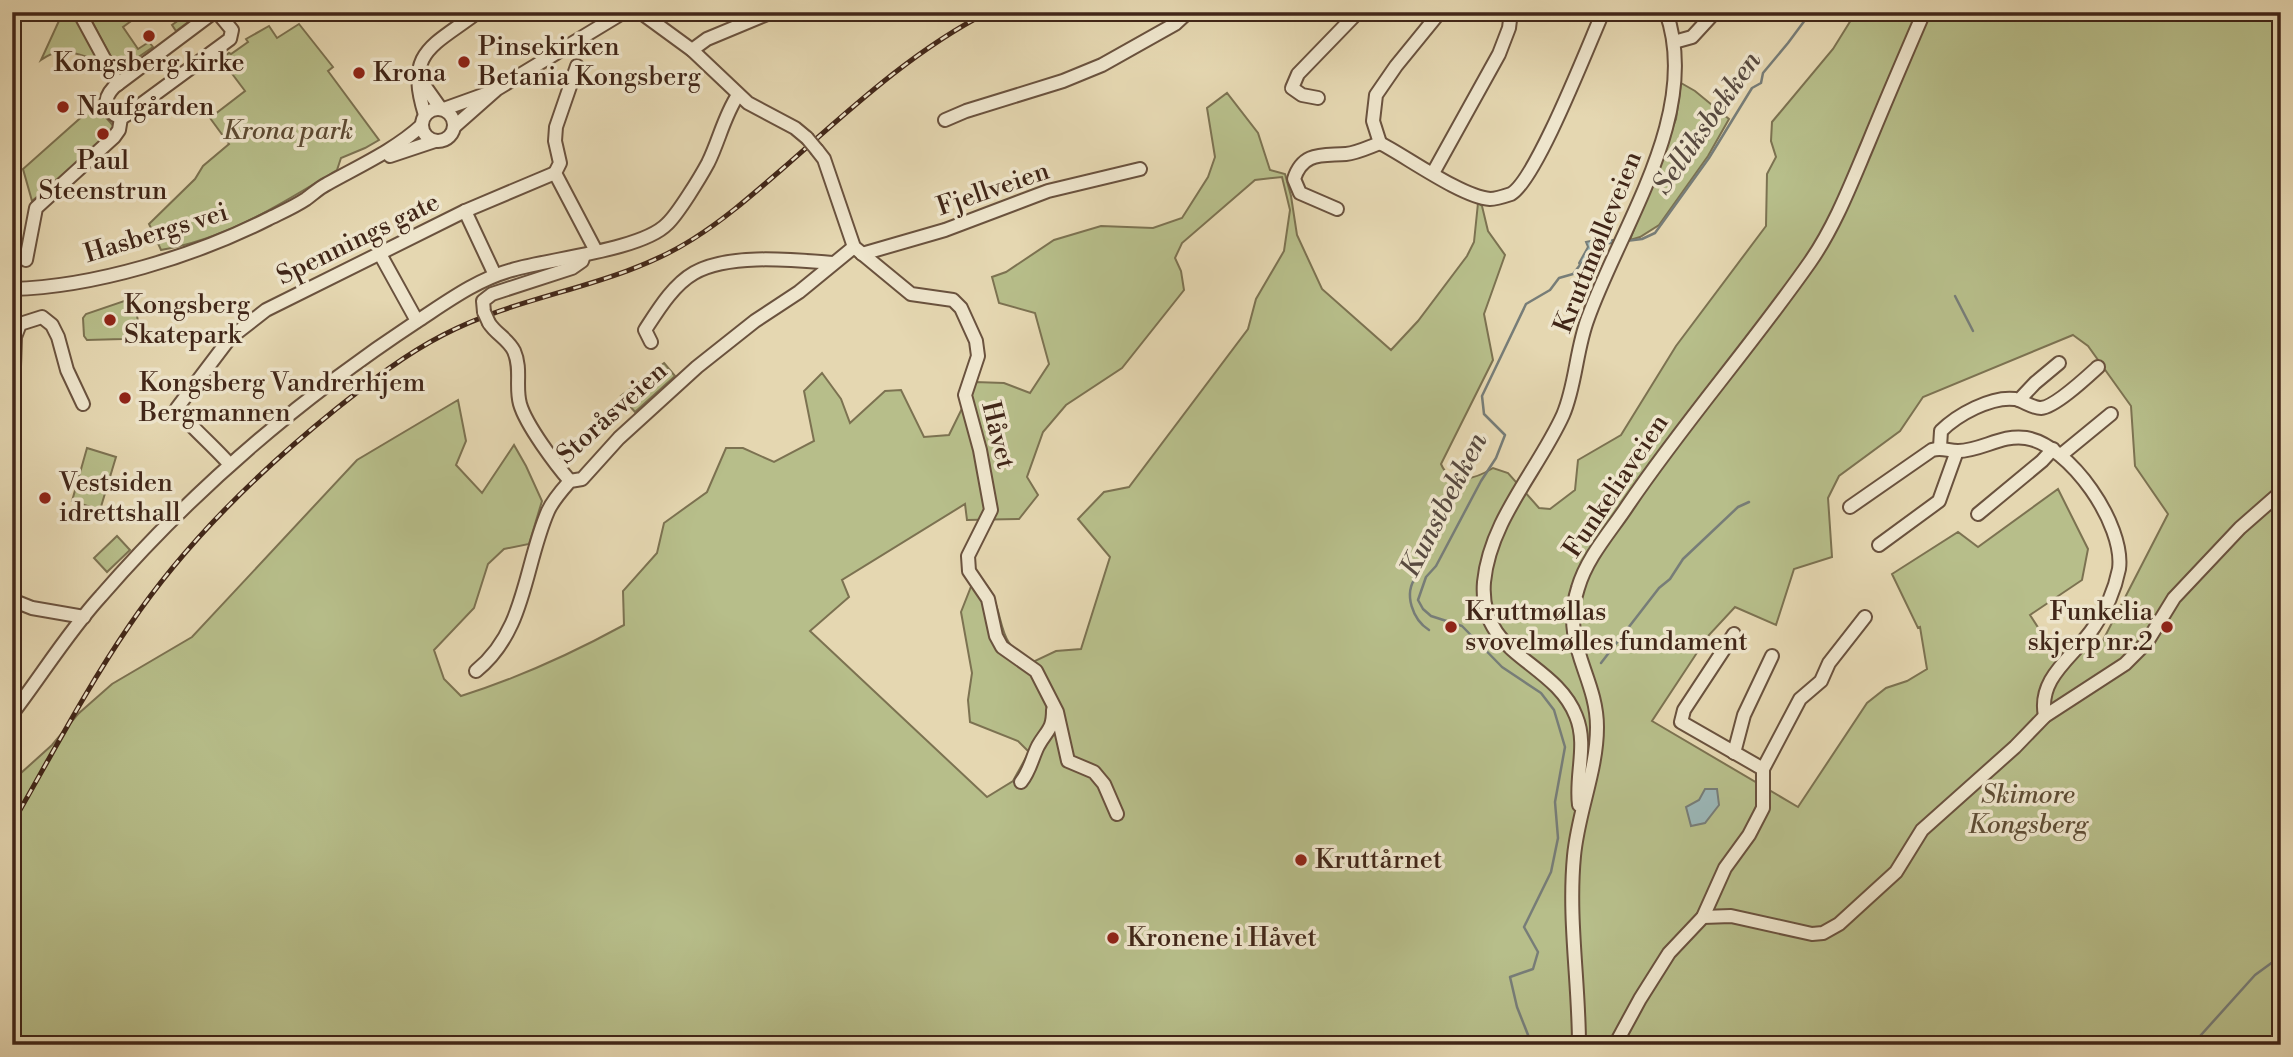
<svg xmlns="http://www.w3.org/2000/svg" width="2293" height="1057" viewBox="0 0 2293 1057" font-family="'Libre Bodoni',serif">
<style>
.green{fill:#b7be8a;stroke:#7c7251;stroke-width:2;fill-rule:evenodd}
.water{fill:#9bb7b8;stroke:#777d78;stroke-width:2}
.lines{fill:none;stroke-linecap:round;stroke-linejoin:round}
.stream{stroke:#777d78;stroke-width:2.5}
.minor-casing{stroke:#6a523e;stroke-width:16}
.minor{stroke:#eee5cc;stroke-width:12}
.rail-casing{stroke:#412618;stroke-width:5}
.rail{stroke:#eee5cc;stroke-width:2.5;stroke-dasharray:8;stroke-linecap:butt}
.minor-bridge-casing{stroke:#6a523e;stroke-width:16;stroke-linecap:butt}
.minor-bridge{stroke:#eee5cc;stroke-width:12}
.poi-dot{fill:#8f2418;stroke:#eee5cc;stroke-width:2.5}
.labels{text-anchor:middle;dominant-baseline:central;stroke-width:7;stroke-linejoin:round;paint-order:stroke}
.poi-label{font-size:26px;fill:#412618;stroke:#eee5cc;text-anchor:start}
.park-label{font-size:26px;font-style:italic;fill:#5e4c34;stroke:#eee5cc}
.street-label{font-size:26px;fill:#412618;stroke:#eee5cc}
.water-label{font-size:28px;font-style:italic;fill:#584a40;stroke:#eee5cc}
</style>
<rect width="100%" height="100%" fill="#e5d7b1"/>
<filter id="stains"><feTurbulence type="fractalNoise" baseFrequency=".00286" numOctaves="4"/><feColorMatrix values="0 0 0 0 .2 0 0 0 0 .09 0 0 0 0 .02 0 0 0 .5 -.17"/></filter>
<radialGradient id="worn" r=".72"><stop offset=".6" stop-color="#630" stop-opacity="0"/><stop offset="1" stop-color="#630" stop-opacity=".3"/></radialGradient>
<!-- green -->
<g class="green">
<path d="M63 12H75L98 57 96 59C72 55 65 43 41 60Z"/>
<polygon points="87,12 130,12 134,19 123,27 138,49 149,42 153,47 121,69 116,67"/>
<polygon points="180,12 202,12 176,31 172,25 183,17"/>
<path d="M1856 12H2281V1045H1511L1496 1040 1491 1045H12V785L21 773 52 745 78 714 112 684 192 637 357 460 458 400 466 441 456 465 482 493 514 445 526 466 542 501 529 544 504 549 488 564 474 608 434 650 444 679 461 696C518 678 571 654 624 625L623 591 657 553 664 523 707 492 726 448H743L774 462 814 441 804 391 822 373 841 399 850 423 885 391 901 390 924 437 949 435 975 382 1004 383 1030 393 1049 364 1035 313 999 303 992 277 1006 272 1054 240 1101 226 1153 228 1182 218 1208 177 1215 157 1207 108 1227 93 1258 133 1270 170 1285 174 1291 196 1297 235 1322 289 1391 350 1418 321 1467 256 1474 242 1478 203 1482 206 1488 231 1505 255 1484 314 1493 360 1441 464C1451 488 1477 478 1493 468L1508 473 1539 508 1550 509 1575 490 1578 460 1621 435 1676 346 1766 226 1767 174 1776 157 1771 141 1772 122 1833 49ZM1282 177 1290 210 1284 251 1256 299 1248 329 1129 487 1104 492 1078 519 1110 557 1081 649 1056 651 1033 662C996 644 1006 623 991 592 988 585 981 580 976 574L961 612 972 673 968 700 970 722 1018 741 1029 752 1013 781 987 797 810 631 849 597 842 580 965 504 967 520 1019 519 1038 495 1027 477 1043 432 1066 405 1122 368 1184 290 1181 271 1175 258 1182 243 1255 180ZM2073 335 2088 346 2131 406 2135 466 2168 514 2099 648 2052 649 2030 615 2082 580 2088 549 2058 489 1978 547 1958 532 1892 574 1918 628 1920 627 1927 669 1907 681 1886 688 1867 703 1798 807 1652 721 1708 636 1735 607 1776 625 1794 569 1832 557 1828 498 1839 476 1900 431 1923 397Z"/>
<path d="M299 24 333 67 328 71 379 140 365 148 341 158 337 170C281 204 227 239 161 250L149 224 195 179 203 166 229 144 210 118 245 91 221 59 229 53 231 54 248 42 246 39 269 26 277 38Z"/>
<polygon points="1681,83 1695,91 1729,119 1708,156 1659,225 1640,237 1630,240 1676,119"/>
<polygon points="95,105 117,130 32,201 23,169"/>
<polygon points="130,299 134,301 138,321 123,339 87,340 84,336 83,318 86,314"/>
<polygon points="664,363 675,376 635,412 621,396"/>
<polygon points="87,448 116,457 100,510 72,501"/>
<polygon points="117,536 130,550 107,572 94,558"/>
</g>
<!-- water -->
<g class="water">
<polygon points="1595,240 1613,240 1612,243 1597,245 1580,265 1579,263 1588,247 1586,242"/>
<polygon points="1705,789 1717,789 1719,805 1705,823 1691,826 1686,807 1699,800"/>
</g>
<g class="lines">
<!-- stream -->
<g class="stream">
<polyline points="1626,241 1642,239 1655,233 1709,158 1752,88 1761,83 1763,73 1788,43 1811,12"/>
<polyline points="1955,296 1973,331"/>
<path d="M1429 630C1413 620 1403 594 1416 577 1421 570 1429 562 1430 553 1431 547 1428 539 1428 532L1432 528 1438 531"/>
<polyline points="1601,663 1659,588 1670,579 1683,559 1738,507 1749,502"/>
<polyline points="1532,1045 1517,1007 1510,977 1533,969 1538,952 1524,927 1551,872 1558,838 1555,802 1565,747 1554,710 1541,693 1502,667 1462,626 1431,616 1423,609 1418,600 1426,577 1436,566 1481,481 1496,458 1505,435 1484,414 1482,396 1526,304 1550,290 1559,278 1573,274 1580,265"/>
<polyline points="2192,1045 2255,975 2281,956"/>
</g>
<!-- minor casing -->
<g class="minor-casing">
<g id="minor">
<polyline points="79,12 118,84"/>
<path d="M214 12 114 87C102 100 104 111 121 118L128 114 230 39 232 30 217 12"/>
<polyline points="640,12 692,50 748,103 795,128 807,138"/>
<polyline points="1674,42 1692,37 1715,12"/>
<polyline points="692,50 707,39 772,12"/>
<polyline points="577,66 556,127 555,141 560,163 555,173 596,251"/>
<polyline points="419,78 441,109"/>
<polyline points="1318,98 1302,95 1292,88 1298,74 1358,12"/>
<circle cx="438" cy="125" r="16"/>
<polyline points="444,109 494,91"/>
<path d="M425 115C405 51 432 47 478 12"/>
<polyline points="945,120 966,111 1063,81 1102,65 1175,24 1188,12"/>
<polyline points="454,127 497,89 624,12"/>
<path d="M1380 143C1407 157 1462 197 1490 199 1495 199 1505 196 1511 194 1536 180 1588 46 1603 12"/>
<polyline points="817,150 824,159 854,247 911,294 953,300 961,308 976,341 978,356 965,395 980,450 991,510 968,556 969,571 988,599 996,636 1002,647 1036,671 1057,712 1068,761 1094,772 1104,784 1117,814"/>
<polyline points="390,156 435,141"/>
<polyline points="1433,173 1499,54 1509,28 1511,12"/>
<path d="M1337 209 1300 193 1294 179C1303 151 1323 156 1346 154 1357 153 1369 147 1380 143L1373 121 1376 95 1396 66 1440 12"/>
<polyline points="465,211 495,275"/>
<polyline points="380,254 417,321"/>
<polyline points="862,254 945,230 1048,191 1140,169"/>
<polyline points="26,260 36,208 114,137 119,130 121,118"/>
<path d="M12 289C94 287 195 256 268 219 280 213 294 207 306 199 313 194 319 188 327 184 359 166 395 150 422 125"/>
<polyline points="484,312 483,301 492,294 572,268 582,261 584,255"/>
<path d="M489 323C496 334 508 339 514 351 522 369 515 386 520 404 526 425 556 465 570 481"/>
<path d="M651 342 645 330C658 310 673 285 694 273 729 253 794 260 833 263"/>
<polyline points="2019,400 2035,383 2059,363"/>
<polyline points="12,425 15,337 20,324 42,317 52,325 58,337 67,370 83,404"/>
<path d="M1940 447 1941 431C1957 415 1991 396 2015 399 2024 401 2032 408 2041 408 2055 407 2087 377 2098 367"/>
<polyline points="2061,455 2111,414"/>
<path d="M230 465C220 452 180 417 177 408L230 338 266 310 465 211 555 173"/>
<path d="M1850 507 1932 450C1942 447 1948 451 1958 451 1981 451 2002 434 2026 438 2070 445 2125 525 2119 569 2115 589 2106 610 2094 627 2075 656 2037 677 2045 716"/>
<polyline points="1978,514 2042,461 2053,449"/>
<polyline points="1879,545 1939,501 1957,451"/>
<polyline points="12,600 32,608 84,617"/>
<polyline points="1734,634 1684,710 1681,722 1763,769"/>
<path d="M476 671C526 631 524 566 548 511 553 500 562 490 570 481L582 479 619 438 697 367 755 321 799 292 854 247"/>
<path d="M12 714C42 675 68 632 101 596 193 490 302 397 419 320 448 301 478 279 512 270 548 259 642 250 667 224 678 214 701 176 708 163 719 141 724 116 738 95"/>
<polyline points="1734,753 1744,715 1772,656"/>
<polyline points="1763,769 1800,699 1821,681 1829,663 1865,617"/>
<path d="M1021 782C1030 771 1032 758 1038 746 1047 730 1053 730 1053 710"/>
<path d="M1579 805C1575 775 1588 745 1576 716 1554 660 1478 656 1484 582 1490 520 1538 470 1563 415 1576 385 1576 349 1588 318 1621 226 1702 112 1666 12"/>
<polyline points="1703,917 1731,916 1812,934 1823,933 1839,924 1896,872 1922,830 2015,747 2045,716 2125,664 2147,642 2174,598 2240,528 2281,492"/>
<path d="M1579 1045C1579 982 1568 919 1574 856 1578 812 1597 771 1597 727 1597 676 1560 644 1578 588 1587 557 1611 531 1628 505 1685 421 1752 345 1810 262 1835 226 1851 184 1868 144 1886 100 1905 56 1924 12"/>
<polyline points="1615,1045 1640,999 1669,953 1703,917 1725,868 1749,835 1763,808 1763,769"/>
</g>
</g>
<!-- minor -->
<use href="#minor" class="minor"/>
<!-- rail casing -->
<g class="rail-casing">
<path id="rail" d="M12 824C50 758 86 689 129 626 185 543 258 472 336 409 370 382 404 355 443 335 523 293 616 288 693 239 725 219 752 195 781 170 846 113 910 52 988 12"/>
</g>
<!-- rail -->
<use href="#rail" class="rail"/>
<!-- minor-bridge casing -->
<g class="minor-bridge-casing">
<g id="minor-bridge">
<polyline points="807,138 817,150"/>
<polyline points="484,312 489,323"/>
</g>
</g>
<!-- minor-bridge -->
<use href="#minor-bridge" class="minor-bridge"/>
</g>
<!-- markers -->
<g class="poi-dot">
<circle cx="149" cy="36" r="7"/>
<circle cx="464" cy="62" r="7"/>
<circle cx="359" cy="73" r="7"/>
<circle cx="63" cy="107" r="7"/>
<circle cx="103" cy="134" r="7"/>
<circle cx="110" cy="320" r="7"/>
<circle cx="125" cy="398" r="7"/>
<circle cx="45" cy="498" r="7"/>
<circle cx="1451" cy="627" r="7"/>
<circle cx="2167" cy="627" r="7"/>
<circle cx="1301" cy="860" r="7"/>
<circle cx="1113" cy="938" r="7"/>
</g>
<g class="labels">
<!-- poi labels -->
<g class="poi-label">
<text x="478" y="47">Pinsekirken<tspan x="478" dy="30">Betania Kongsberg</tspan></text>
<text x="149" y="63" text-anchor="middle">Kongsberg kirke</text>
<text x="373" y="73">Krona</text>
<text x="77" y="107">Naufgården</text>
<text x="103" y="161" text-anchor="middle">Paul<tspan x="103" dy="30">Steenstrun</tspan></text>
<text x="124" y="305">Kongsberg<tspan x="124" dy="30">Skatepark</tspan></text>
<text x="139" y="383">Kongsberg Vandrerhjem<tspan x="139" dy="30">Bergmannen</tspan></text>
<text x="59" y="483">Vestsiden<tspan x="59" dy="30">idrettshall</tspan></text>
<text x="1465" y="612">Kruttmøllas<tspan x="1465" dy="30">svovelmølles fundament</tspan></text>
<text x="2153" y="612" text-anchor="end">Funkelia<tspan x="2153" dy="30">skjerp nr.2</tspan></text>
<text x="1315" y="860">Kruttårnet</text>
<text x="1127" y="938">Kronene i Håvet</text>
</g>
<!-- park labels -->
<g class="park-label">
<text x="288" y="131">Krona park</text>
<text x="2028" y="795">Skimore<tspan x="2028" dy="30">Kongsberg</tspan></text>
</g>
<!-- street labels -->
<g class="street-label">
<text transform="translate(993 189) rotate(-19)">Fjellveien</text>
<text transform="translate(156 233) rotate(-17)">Hasbergs vei</text>
<text transform="translate(358 239) rotate(-26)">Spennings gate</text>
<text transform="translate(1598 242) rotate(-68)">Kruttmølleveien</text>
<text transform="translate(612 413) rotate(-42)">Storåsveien</text>
<text transform="translate(998 435) rotate(76)">Håvet</text>
<text transform="translate(1616 486) rotate(-56)">Funkeliaveien</text>
</g>
<!-- water labels -->
<g class="water-label">
<text transform="translate(1707 123) rotate(-55)">Selliksbekken</text>
<text transform="translate(1444 505) rotate(-63)">Kunstbekken</text>
</g>
</g>
<!-- margin -->
<rect width="2293" height="1057" fill="none" stroke="#e5d7b1" stroke-width="42"/>
<rect x="14" y="14" width="2265" height="1029" fill="none" stroke="#412618" stroke-width="3.5"/>
<rect x="21" y="21" width="2251" height="1015" fill="none" stroke="#412618" stroke-width="2"/>
<rect width="100%" height="100%" filter="url(#stains)"/>
<rect width="100%" height="100%" fill="url(#worn)"/>
</svg>
